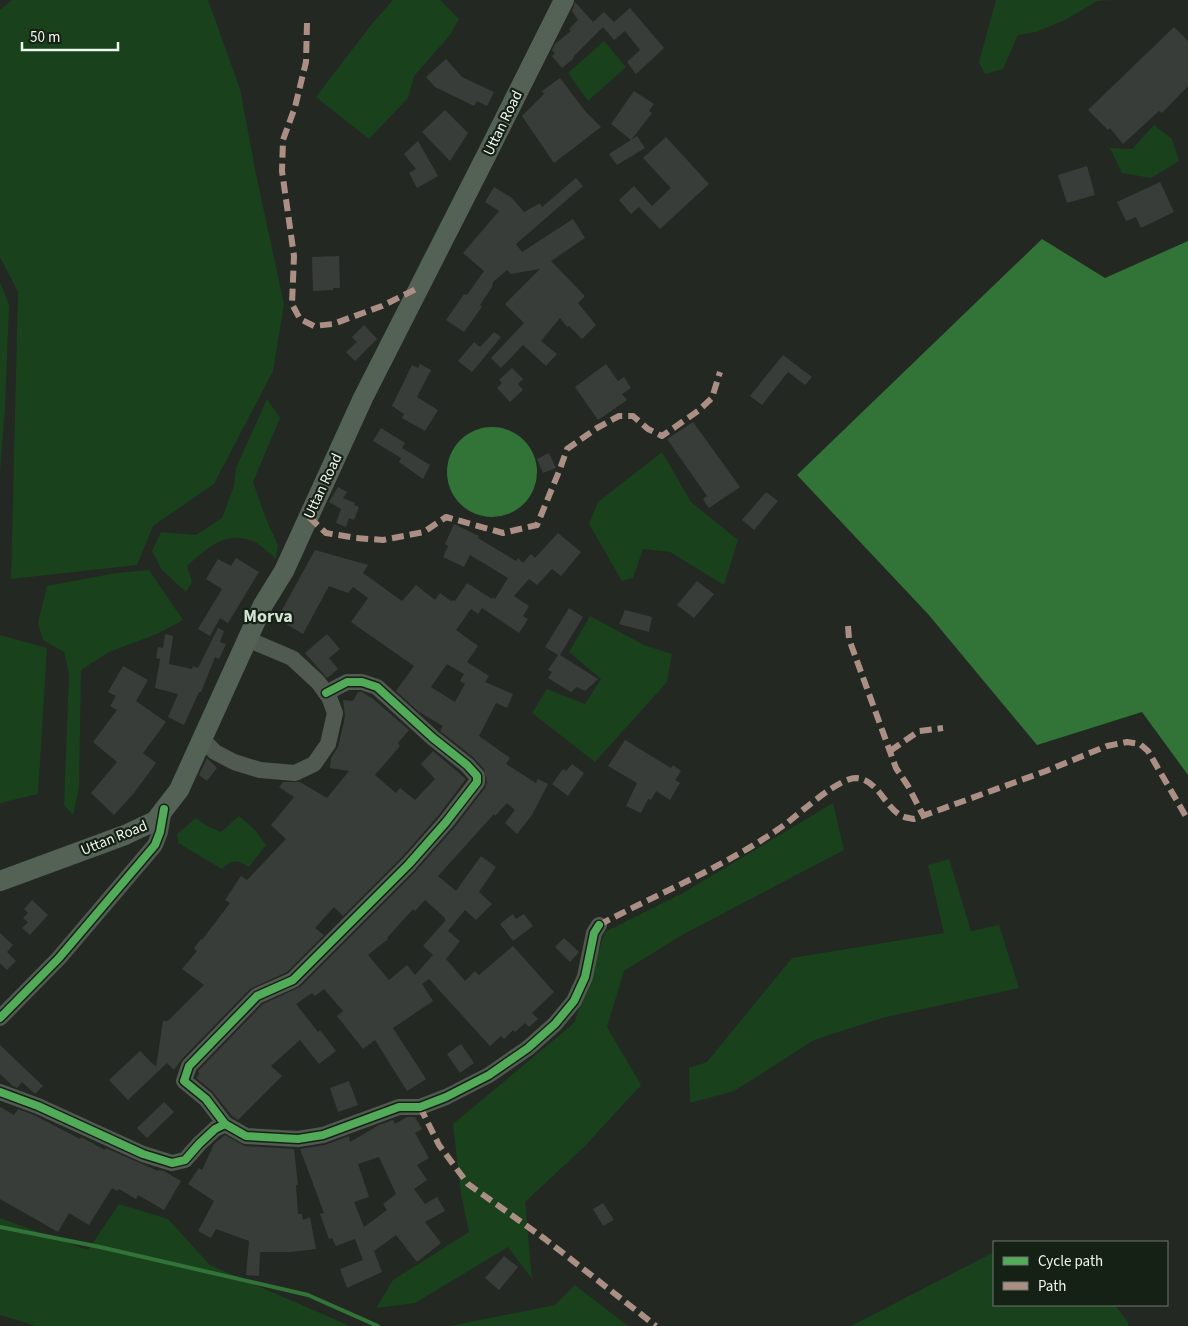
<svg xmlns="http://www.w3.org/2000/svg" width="1188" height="1326" viewBox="0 0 1188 1326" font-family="'Source Sans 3',sans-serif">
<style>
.green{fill:#19411c}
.water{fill:#327437}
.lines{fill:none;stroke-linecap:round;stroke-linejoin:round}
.stream{stroke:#327437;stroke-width:4}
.building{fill:#393d39;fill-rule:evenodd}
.minor{stroke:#505a50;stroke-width:16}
.major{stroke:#546255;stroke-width:20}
.quiet{stroke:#ac8f84;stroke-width:6;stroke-dasharray:12 6;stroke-linecap:butt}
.cycleway-casing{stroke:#162116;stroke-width:11}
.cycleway{stroke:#51ab58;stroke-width:8}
.labels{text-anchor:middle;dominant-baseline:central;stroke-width:4.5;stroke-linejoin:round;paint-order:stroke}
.street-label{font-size:15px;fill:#eff7ef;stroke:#162116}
.quarter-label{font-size:18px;font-weight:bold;fill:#d4e3d4;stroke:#162116}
</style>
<rect width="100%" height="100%" fill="#232823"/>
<!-- green -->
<g class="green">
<polygon points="12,0 208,0 240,89 256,174 284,304 273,371 214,484 153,526 137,565 11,579 18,292 0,257 0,10"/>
<polygon points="393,0 440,0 459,19 450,35 414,76 408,98 369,139 316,97 371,25"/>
<polygon points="996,0 1114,0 1097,1 1065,20 1036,32 1018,35 1003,69 985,74 979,62"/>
<polygon points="604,41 626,67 588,101 568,73"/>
<polygon points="1154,125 1172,139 1179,161 1151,178 1122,173 1110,148 1132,149"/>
<polygon points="0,282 9,305 5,409 0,472"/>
<path d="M267 399 280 418 253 482 267 521 278 545 276 559C270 554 262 546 255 542 225 529 208 548 187 566L192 582 186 592 162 570 152 551 161 532 196 535 222 518 234 486 236 468Z"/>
<polygon points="662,452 691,502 738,540 724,585 670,552 643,549 633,578 622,581 589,524 598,502"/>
<polygon points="149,570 183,620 157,634 109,652 81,670 79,788 73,815 64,805 69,674 64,652 43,640 38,623 47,586 116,573"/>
<polygon points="590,616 644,645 672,654 667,682 595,762 532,713 547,689 585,704 601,679 569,652"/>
<polygon points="0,635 47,648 38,794 0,803"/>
<polygon points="833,803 844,850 682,935 624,971 607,1027 641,1085 584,1147 525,1202 532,1279 508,1247 415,1303 376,1308 393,1280 469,1232 461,1194 453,1124 574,1023 605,932 683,893"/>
<path d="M239 816 256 831 266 845 249 867C237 860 233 859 222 869L178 843 177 834 196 818 207 826 221 832Z"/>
<polygon points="949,859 971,931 999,925 1019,988 882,1018 814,1040 734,1091 690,1103 689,1068 707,1062 792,958 944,933 928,865"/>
<polygon points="119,1204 168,1219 210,1265 350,1326 36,1326 0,1315 0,1218 88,1250"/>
<polygon points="994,1252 994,1305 1115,1305 1128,1322 1128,1326 851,1326"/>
<polygon points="575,1285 628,1326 450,1326 555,1305"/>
</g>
<!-- water -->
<g class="water">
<polygon points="1042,239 1105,278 1188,241 1188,775 1142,712 1037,745 928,614 797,475"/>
<circle cx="492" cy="472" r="45"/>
</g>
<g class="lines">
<!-- stream -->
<polyline class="stream" points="0,1227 100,1247 308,1295 378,1326"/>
</g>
<!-- building -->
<g class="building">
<polygon points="575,2 593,22 604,12 614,22 630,8 664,48 636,74 627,62 640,50 625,31 614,40 603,27 573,57 574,58 562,68 552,56 555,53 552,50 555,44 571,31 569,29 578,20 572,11"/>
<polygon points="1174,27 1188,41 1188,86 1162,113 1159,111 1123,144 1110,128 1108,130 1088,110"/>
<polygon points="446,59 462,77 494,92 487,106 477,101 474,106 435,87 426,77"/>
<polygon points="560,78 585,111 601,127 554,163 522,116 544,94 542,91"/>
<polygon points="634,91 654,104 649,111 652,113 631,140 637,136 645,148 617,165 609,154 631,140 611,124"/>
<polygon points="445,110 468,133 450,161 422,132"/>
<polygon points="666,137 709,184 660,229 639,207 631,214 619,200 634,186 652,206 671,188 643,158"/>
<polygon points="418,141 438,176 417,188 409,173 416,169 404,154"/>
<polygon points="1087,166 1095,195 1067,203 1058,175"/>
<polygon points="576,178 583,186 516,244 522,252 573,219 585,238 551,261 585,296 578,303 596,325 582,339 569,326 567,327 560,318 541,341 557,354 546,366 523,345 501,368 491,358 524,323 505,304 540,269 511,274 507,270 493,282 492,287 480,305 482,307 464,332 446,320 464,294 467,295 484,271 463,253 499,211 485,202 494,187 512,198 524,212 540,203 542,207"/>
<polygon points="1160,182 1174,212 1141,228 1136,217 1126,221 1117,202"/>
<polygon points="339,256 340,288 333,288 333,290 313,291 312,257"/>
<polygon points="364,325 377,339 355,361 346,352 357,342 352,337"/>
<polygon points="494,332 501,337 472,372 458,361 474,342 480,347"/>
<polygon points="783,355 812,377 805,385 788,372 762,405 750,396"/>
<polygon points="420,364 431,370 417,397 438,410 425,431 402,418 404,414 392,406 412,365 418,368"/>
<polygon points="606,364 618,381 624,377 631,388 622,394 627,400 598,420 575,387"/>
<polygon points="512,368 523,379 518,384 523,390 510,402 497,388 502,383 499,380"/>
<polygon points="693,422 740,487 709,508 703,499 707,496 667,439"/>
<polygon points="381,428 405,443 402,448 430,465 423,479 399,462 401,458 373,441"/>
<polygon points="549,453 556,468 543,473 537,459"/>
<polygon points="338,487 347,492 343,498 355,503 354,505 359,507 354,520 349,518 346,527 336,523 341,509 329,502"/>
<polygon points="766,492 778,501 754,530 742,520"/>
<path d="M454 524 479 536 478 538 516 561 518 558 523 563 531 554 535 558 558 533 581 552 561 576 552 569 537 585 529 579 514 596 529 606 523 616 528 619 519 633 482 608 478 614 471 609 456 630 478 646 467 662 489 676 485 682 513 694 507 708 496 703 479 736 510 758 506 764 536 783 538 779 548 784 532 815 517 834 505 823 515 810 507 803 495 816 494 814 438 876 456 891 481 856 496 867 479 892 492 904 476 920 465 910 448 931 460 941 446 959 465 981 475 971 479 975 513 946 554 992 532 1013 538 1019 529 1027 525 1023 515 1032 513 1030 504 1039 501 1036 490 1046 429 979 422 984 433 1001 393 1028 426 1079 407 1091 375 1040 363 1049 337 1016 343 1011 324 989 315 996 312 993 296 1004 318 1032 320 1030 336 1051 319 1064 300 1040 271 1066 282 1076 238 1120 232 1116 212 1091 196 1078 199 1074 198 1071 263 1004 300 987 416 871 454 828 485 788 487 782 484 769 473 757 440 731 443 726 419 712 396 691 414 666 351 622 368 598 353 587 348 593 329 586 303 634 277 619 315 550 368 565 363 573 402 601 416 585 435 600 440 593 451 601 453 600 455 601 467 583 492 599 493 597 495 599 508 578 470 555 464 567 443 557 448 546 445 544ZM447 664 464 674 460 681 465 684 455 702 431 687ZM425 900 445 918V921L423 946 433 955 415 975 407 965 389 980 368 955 388 939 387 938 413 909 415 911Z"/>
<polygon points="236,558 259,572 228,623 220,618 210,636 198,629 222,589 206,579 218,559 231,566"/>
<polygon points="697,581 714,594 694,618 677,605"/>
<polygon points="569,608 583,617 560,655 598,679 585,691 577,687 571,692 548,678 552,672 548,670 558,655 545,647"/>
<polygon points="625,610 652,617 649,632 619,624"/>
<polygon points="218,628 224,631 220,642 226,644 219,659 215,657 201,692 199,692 184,725 168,717 178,694 155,688 160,659 156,658 158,647 163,648 165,634 173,636 169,664 192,669 193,666 198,668"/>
<polygon points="327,634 340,649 329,658 338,669 327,678 305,653"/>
<polygon points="123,666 148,680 136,701 166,722 143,753 156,763 134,793 114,815 91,793 117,762 93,742 117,710 110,706 116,696 108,692"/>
<polygon points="358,692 362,692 373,699 409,730 398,743 400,746 375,775 396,793 400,788 415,800 435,779 421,764 433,751 466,779 438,816 402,857 343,916 334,907 315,928 324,935 287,972 250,989 182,1059 174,1070 167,1063 128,1100 109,1080 140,1051 156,1067 163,1021 168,1021 204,985 182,969 197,951 194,948 201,939 202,940 230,903 225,900 241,876 247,880 286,839 271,825 294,797 279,787 283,782 300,782 327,798 349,771 330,768 331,758 338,747 344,722 345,715 343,700 353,701"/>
<polygon points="625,740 671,768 673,765 681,771 675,780 680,783 670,800 656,791 651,800 648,799 641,813 626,806 637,783 608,766"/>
<polygon points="207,758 217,768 207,781 199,775"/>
<polygon points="572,764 584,773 568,796 552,784 563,769 566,771"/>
<polygon points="32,900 48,915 30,935 22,928 28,922 23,918 28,913 24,909"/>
<polygon points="513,914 516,919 524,914 533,926 513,941 500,924"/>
<polygon points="0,933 13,945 7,952 16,961 7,970 0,963"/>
<polygon points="564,938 579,952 570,962 555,947"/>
<polygon points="461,1044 474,1063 460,1073 447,1054"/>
<polygon points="0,1045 43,1086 35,1094 22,1082 17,1088 13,1086 0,1074"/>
<polygon points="349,1081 358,1105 338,1112 330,1088"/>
<polygon points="164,1102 174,1112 147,1138 137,1128"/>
<polygon points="0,1107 14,1115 18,1109 34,1115 80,1139 81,1137 105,1150 106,1148 158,1171 159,1170 164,1171 181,1181 164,1210 138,1195 136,1199 119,1189 117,1191 112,1188 89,1225 69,1213 58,1232 0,1199"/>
<path d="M407 1117H415L422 1129 415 1133 429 1158 417 1165 427 1180 414 1189 425 1204 437 1197 445 1211 425 1222 441 1243 417 1262 396 1235 374 1251 382 1272 347 1288 340 1269 363 1260 355 1239 336 1246 332 1238 329 1239 320 1214 324 1213 300 1149 325 1145 349 1136 350 1142 379 1125 393 1120 395 1124ZM379 1157 396 1194 383 1204 387 1210 364 1227 354 1202 369 1197 358 1164Z"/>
<polygon points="225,1135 245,1146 294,1149 298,1185 296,1185 298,1214 302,1214 303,1220 310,1217 316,1249 291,1252 260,1252 259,1276 246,1275 249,1241 216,1229 211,1238 198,1231 214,1201 188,1184 199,1168 202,1170 214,1144"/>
<polygon points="603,1203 614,1220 603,1226 593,1209"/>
<polygon points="504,1256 518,1267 499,1290 485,1278"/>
</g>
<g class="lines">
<!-- minor -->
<g class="minor">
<polyline points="202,739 215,752 234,762 260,770 295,773 314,764 328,744 335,713 329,697 318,682 292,658 247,639"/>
<polyline points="0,1018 59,958 155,845 160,832 164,809"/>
<polyline points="0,1092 38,1106 143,1154 172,1163 185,1160 199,1144 215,1129 225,1124 246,1136 298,1139 323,1135 399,1107 420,1107 446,1097 489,1075 528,1048 555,1024 574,1001 585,977 594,933 599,925"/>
<polyline points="225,1124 206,1099 184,1081 189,1066 257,996 293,980 409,864 446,822 477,782 477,776 467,765 433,738 377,687 362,682 347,682 326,693"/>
</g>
<!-- major -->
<polyline class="major" points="0,881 125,835 155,821 179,790 263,605 284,571 363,398 488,152 564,0"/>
<!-- quiet -->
<g class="quiet">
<polyline points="307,23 306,62 295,107 283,140 282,171 294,256 292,304 300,319 314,326 333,324 382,306 420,287"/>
<polyline points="309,517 326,533 356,538 383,540 424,532 446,517 503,533 537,525 560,469 567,449 597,428 619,416 633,416 648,429 662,436 698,411 712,398 720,372"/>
<polyline points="848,626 849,639 896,768 908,786 923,815"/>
<polyline points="890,751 919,731 943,728"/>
<path d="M599 925C661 892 729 865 787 823 802 811 839 778 856 778 878 779 885 808 902 816 906 818 910 818 914 819L1046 771 1107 746 1127 742 1140 744 1148 751 1188 820"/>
<polyline points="420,1107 439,1145 468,1184 545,1239 656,1326"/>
</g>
<!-- cycleway casing -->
<g class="cycleway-casing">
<g id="cycleway">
<polyline points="0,1018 59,958 155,845 160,832 164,809"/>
<polyline points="0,1092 38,1106 143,1154 172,1163 185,1160 199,1144 215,1129 225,1124 246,1136 298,1139 323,1135 399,1107 420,1107 446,1097 489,1075 528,1048 555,1024 574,1001 585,977 594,933 599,925"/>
<polyline points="225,1124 206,1099 184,1081 189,1066 257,996 293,980 409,864 446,822 477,782 477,776 467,765 433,738 377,687 362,682 347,682 326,693"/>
</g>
</g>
<!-- cycleway -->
<use href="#cycleway" class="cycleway"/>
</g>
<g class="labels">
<!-- street labels -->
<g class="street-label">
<text transform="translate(503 123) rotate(-64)">Uttan Road</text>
<text transform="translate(323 486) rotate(-65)">Uttan Road</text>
<text transform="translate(114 838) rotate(-22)">Uttan Road</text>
</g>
<!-- quarter labels -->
<g class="quarter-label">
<text x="268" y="616">Morva</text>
</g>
</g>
<!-- legend -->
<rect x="993" y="1241" width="175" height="65" fill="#162116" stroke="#6d776d"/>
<rect x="1003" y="1257" width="25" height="8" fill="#51ab58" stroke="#6d776d"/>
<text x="1038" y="1266" font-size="15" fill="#eff7ef">Cycle path</text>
<rect x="1003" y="1282" width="25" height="8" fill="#ac8f84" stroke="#6d776d"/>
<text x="1038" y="1291" font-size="15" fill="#eff7ef">Path</text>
<!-- scale -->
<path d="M22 42v8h96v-8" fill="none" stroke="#eff7ef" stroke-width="2.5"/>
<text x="30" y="42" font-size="15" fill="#eff7ef" stroke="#162116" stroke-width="4" paint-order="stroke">50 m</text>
</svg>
